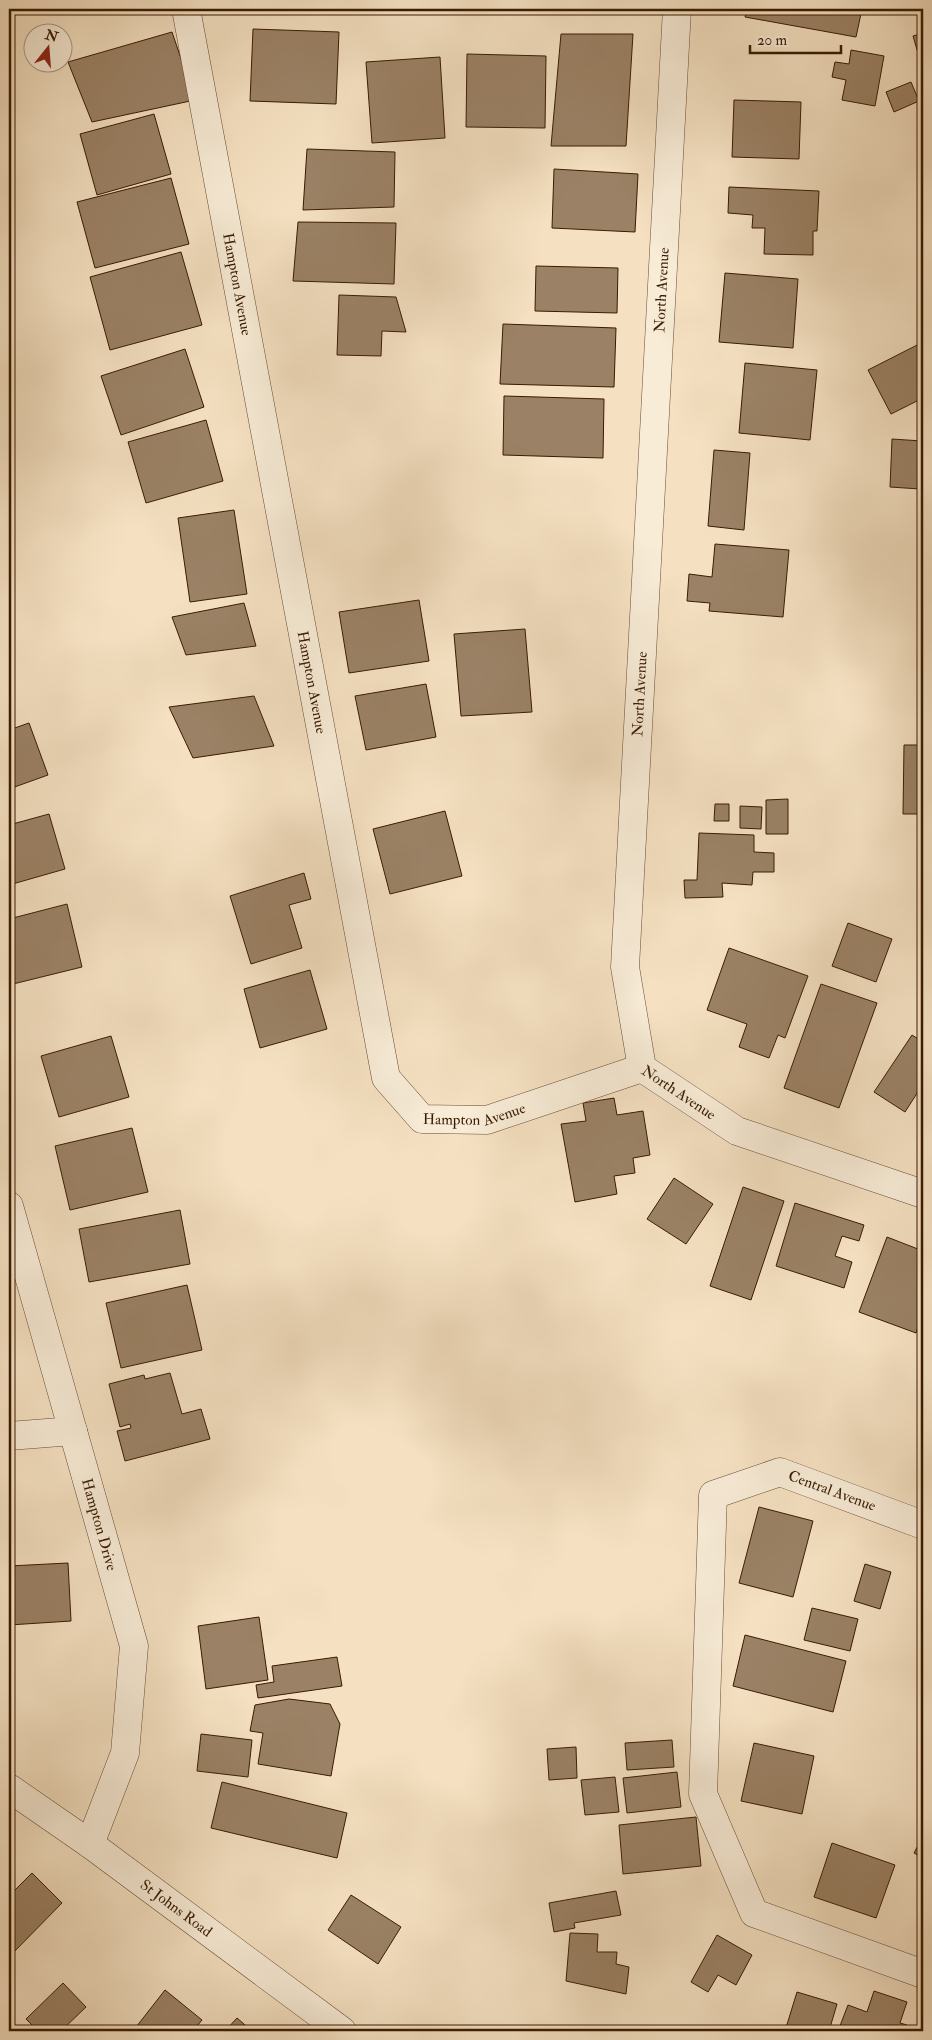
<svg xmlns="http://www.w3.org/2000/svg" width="932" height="2040" viewBox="0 0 932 2040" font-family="'IM FELL Double Pica',serif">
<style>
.building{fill:#9b8266;stroke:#391b03}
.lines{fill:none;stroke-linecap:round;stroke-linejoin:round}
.minor-casing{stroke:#684c33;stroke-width:29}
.tertiary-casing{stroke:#684c33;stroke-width:29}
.minor{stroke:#f8ecd7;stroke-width:28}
.tertiary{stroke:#f8ecd7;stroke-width:28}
.labels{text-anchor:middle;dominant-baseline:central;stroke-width:4;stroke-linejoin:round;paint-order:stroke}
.street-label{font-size:15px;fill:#391b03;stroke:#f8ecd7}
</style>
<rect width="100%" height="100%" fill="#f5e1c2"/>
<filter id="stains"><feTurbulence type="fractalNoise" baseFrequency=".004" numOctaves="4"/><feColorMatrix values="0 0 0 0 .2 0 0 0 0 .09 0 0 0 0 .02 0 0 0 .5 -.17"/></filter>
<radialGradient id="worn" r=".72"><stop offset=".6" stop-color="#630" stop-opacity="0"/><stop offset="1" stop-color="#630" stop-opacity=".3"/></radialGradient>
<!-- building -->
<g class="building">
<polygon points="747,9 862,9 856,37 745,17"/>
<polygon points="253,29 339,32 336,104 250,101"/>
<polygon points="172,32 195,100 92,122 68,62"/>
<polygon points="923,33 923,59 920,60 913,36"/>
<polygon points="561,34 633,34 626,146 551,146"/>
<polygon points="851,50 884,56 875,106 842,100 846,80 832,77 835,62 849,64"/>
<polygon points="467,54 546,56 545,128 466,127"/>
<polygon points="440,57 445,138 372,143 366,62"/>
<polygon points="923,75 923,97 918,77"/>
<polygon points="911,82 919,101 894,112 886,92"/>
<polygon points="734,100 801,102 799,159 732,157"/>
<polygon points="154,114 171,174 97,195 80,134"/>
<polygon points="307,149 395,152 394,207 303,210"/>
<polygon points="554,169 638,174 635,232 552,228"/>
<polygon points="171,178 189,244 95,268 77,202"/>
<polygon points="729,187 819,191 817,231 813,231 813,255 764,254 765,228 752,228 753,215 728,213"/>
<polygon points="298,222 396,223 394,284 293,281"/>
<polygon points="181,252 202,325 110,350 90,277"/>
<polygon points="536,266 618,268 617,313 535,311"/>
<polygon points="725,273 798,279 793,348 719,342"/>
<polygon points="339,295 396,297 406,332 382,331 381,356 337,355"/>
<polygon points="503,324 616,328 614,387 500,384"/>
<polygon points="923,342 923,398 891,414 868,370"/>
<polygon points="185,349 204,407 121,435 101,376"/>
<polygon points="745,363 817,370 810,440 739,433"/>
<polygon points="504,396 604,399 603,458 503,455"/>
<polygon points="206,420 223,481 146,503 128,442"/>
<polygon points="892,439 922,441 920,489 890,487"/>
<polygon points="714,450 750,453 744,530 708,526"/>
<polygon points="234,510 247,594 190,602 178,518"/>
<polygon points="715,544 789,550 783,617 709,611 710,603 687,601 689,574 712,577"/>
<polygon points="923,556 923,604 922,604"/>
<polygon points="419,600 429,661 349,673 339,612"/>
<polygon points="244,603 256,646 186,655 172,617"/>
<polygon points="525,629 532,712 461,716 454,634"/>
<polygon points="426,684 436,737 366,750 355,696"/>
<polygon points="254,696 274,746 193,758 169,707"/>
<polygon points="29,723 48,775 9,789 9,730"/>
<polygon points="904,745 923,745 923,814 903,814"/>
<polygon points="788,799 788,834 766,834 766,800"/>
<polygon points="715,804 729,804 729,821 714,821"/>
<polygon points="740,806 762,807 761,829 740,828"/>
<polygon points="445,811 462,876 390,894 373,829"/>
<polygon points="49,814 65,869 9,885 9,825"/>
<polygon points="699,833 754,835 754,852 774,853 774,872 753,872 752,885 722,883 723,897 685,898 684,880 697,880"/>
<polygon points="304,873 311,899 289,905 302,948 251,964 230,896"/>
<polygon points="67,904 82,967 9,985 9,919"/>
<polygon points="848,923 892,939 876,982 832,966"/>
<polygon points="729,948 808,976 785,1038 778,1035 769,1058 739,1047 747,1024 707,1010"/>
<polygon points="310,970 327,1029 260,1048 244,989"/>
<polygon points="821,984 877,1003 839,1108 784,1088"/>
<polygon points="912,1035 923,1042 923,1084 905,1112 874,1092"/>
<polygon points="111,1036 129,1097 59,1117 41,1056"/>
<polygon points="614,1098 617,1115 643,1111 650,1155 633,1158 635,1173 614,1176 617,1194 575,1202 561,1124 586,1121 583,1103"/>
<polygon points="132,1128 148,1192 70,1210 55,1146"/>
<polygon points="674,1178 713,1204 686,1244 647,1219"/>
<polygon points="743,1187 784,1201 751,1300 710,1286"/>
<polygon points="795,1203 864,1225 859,1241 842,1236 835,1256 852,1262 844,1288 776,1266"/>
<polygon points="180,1210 190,1264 89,1282 79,1229"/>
<polygon points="887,1237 923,1251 923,1313 916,1333 859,1312"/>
<polygon points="187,1285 202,1350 121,1368 106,1303"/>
<polygon points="170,1373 182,1414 201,1409 210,1439 125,1461 117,1431 131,1428 130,1424 120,1427 109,1384 144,1375 145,1379"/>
<polygon points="759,1507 813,1521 793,1597 739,1583"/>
<polygon points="68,1563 71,1621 9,1625 9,1566"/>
<polygon points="865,1564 891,1572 880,1609 854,1601"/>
<polygon points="812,1608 858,1619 850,1651 804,1640"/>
<polygon points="259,1617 268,1680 206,1689 198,1626"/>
<polygon points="745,1635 846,1661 833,1712 733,1686"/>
<polygon points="337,1657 342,1686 258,1698 256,1685 274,1682 272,1666"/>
<polygon points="289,1699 330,1704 340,1724 331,1776 258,1764 263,1733 250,1731 255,1705"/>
<polygon points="201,1734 252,1740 248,1777 197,1771"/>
<polygon points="672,1740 674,1767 627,1770 625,1743"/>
<polygon points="754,1743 814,1756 802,1814 741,1801"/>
<polygon points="576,1747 577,1778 549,1780 547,1749"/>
<polygon points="677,1772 681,1807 627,1813 623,1778"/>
<polygon points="615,1777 619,1812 585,1815 581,1780"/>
<polygon points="222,1782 347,1813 337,1858 211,1828"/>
<polygon points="696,1817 701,1866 623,1874 619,1825"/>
<polygon points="923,1836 923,1858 914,1853"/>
<polygon points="832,1843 895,1865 876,1918 814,1897"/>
<polygon points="32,1873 62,1903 9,1957 9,1896"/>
<polygon points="616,1891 621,1915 574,1923 575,1928 554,1932 549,1903"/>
<polygon points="351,1895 401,1927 378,1964 328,1930"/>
<polygon points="570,1933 598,1934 597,1952 617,1952 616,1964 629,1967 626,1994 566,1981"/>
<polygon points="717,1935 752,1955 736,1985 718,1975 708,1992 691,1982"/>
<polygon points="63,1983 86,2007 61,2031 38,2031 26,2019"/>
<polygon points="165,1990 202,2020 193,2031 133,2031"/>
<polygon points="874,1991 907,2002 900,2023 907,2025 905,2031 838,2031 848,2005 867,2012"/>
<polygon points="797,1992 837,2004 829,2031 785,2031"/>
<polygon points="237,2018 252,2031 225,2031"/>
</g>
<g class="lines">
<!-- minor casing -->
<g class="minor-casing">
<g id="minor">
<path id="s1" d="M186 9 386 1078 422 1119 487 1120 642 1068"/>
<path id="s2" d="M677 9 625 967 642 1068 737 1131 923 1194"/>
<path id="s3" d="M9 1206 134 1646 125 1753 90 1844"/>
<polyline points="9,1436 73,1431"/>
<polyline points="923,1525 780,1472 713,1495 703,1794 754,1913 923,1974"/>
</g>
</g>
<!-- tertiary casing -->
<g class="tertiary-casing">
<g id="tertiary">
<path id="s4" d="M9 1788 90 1844 342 2031"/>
</g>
</g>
<!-- minor -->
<use href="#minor" class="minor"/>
<!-- tertiary -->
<use href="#tertiary" class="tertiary"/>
</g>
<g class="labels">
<!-- street labels -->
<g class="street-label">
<text stroke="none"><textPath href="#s1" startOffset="280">Hampton Avenue</textPath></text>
<text transform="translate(662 290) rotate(-87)">North Avenue</text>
<text stroke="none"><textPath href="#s1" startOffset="685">Hampton Avenue</textPath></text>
<text transform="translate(640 694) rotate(-87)">North Avenue</text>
<text stroke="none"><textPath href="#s2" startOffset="1106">North Avenue</textPath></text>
<text stroke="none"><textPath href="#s1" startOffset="1195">Hampton Avenue</textPath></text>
<text transform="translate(832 1491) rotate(20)">Central Avenue</text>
<text stroke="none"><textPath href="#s3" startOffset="331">Hampton Drive</textPath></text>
<text stroke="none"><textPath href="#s4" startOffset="206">St Johns Road</textPath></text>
</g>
</g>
<!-- margin -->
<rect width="932" height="2040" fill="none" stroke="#f5e1c2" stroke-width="30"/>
<rect x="10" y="10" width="912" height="2020" fill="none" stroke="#391b03" stroke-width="2.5"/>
<rect x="15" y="15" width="902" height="2010" fill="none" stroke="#391b03"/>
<!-- north arrow -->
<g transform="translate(48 48) rotate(17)"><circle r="24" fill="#f8ecd7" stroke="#ac9882"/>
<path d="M0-4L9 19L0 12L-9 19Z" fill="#8f2418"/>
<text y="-8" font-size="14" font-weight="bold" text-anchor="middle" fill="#391b03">N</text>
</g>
<!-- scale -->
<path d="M750 45v8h91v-8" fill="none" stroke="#391b03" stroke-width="2.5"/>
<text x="757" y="45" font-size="15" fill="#391b03" stroke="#f8ecd7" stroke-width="4" paint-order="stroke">20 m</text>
<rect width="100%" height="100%" filter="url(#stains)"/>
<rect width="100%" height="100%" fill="url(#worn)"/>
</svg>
